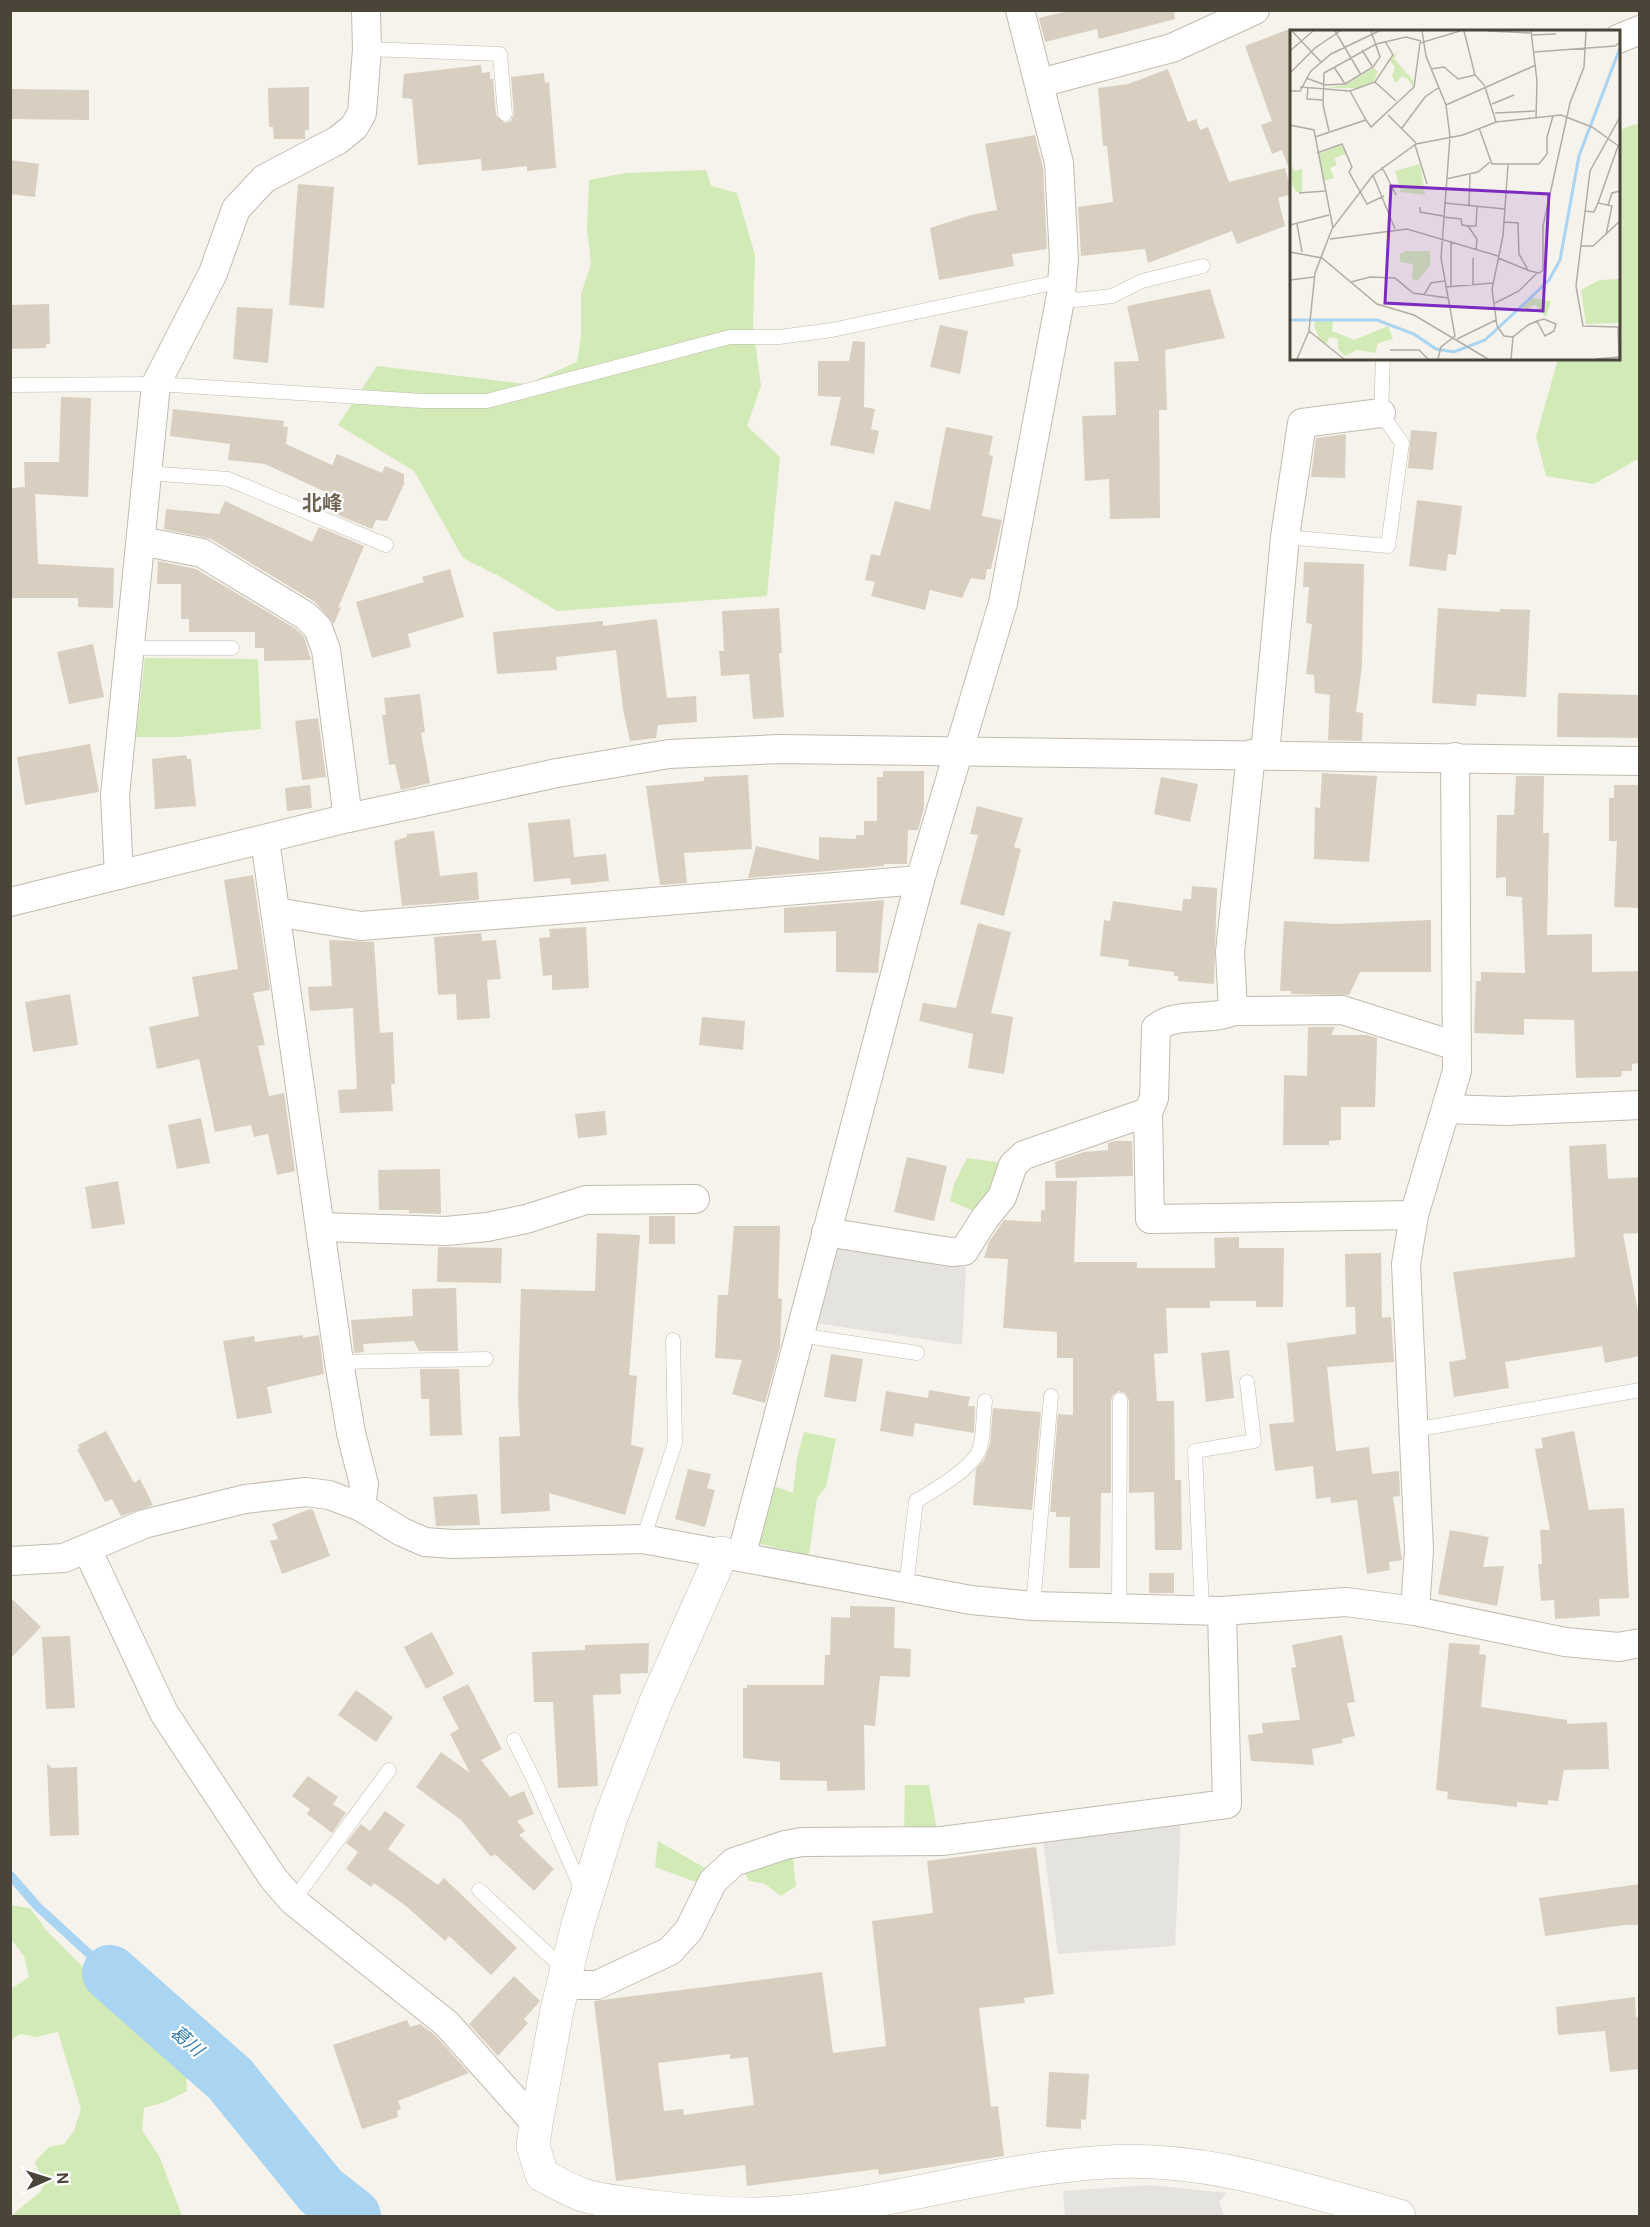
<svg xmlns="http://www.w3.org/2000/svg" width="1650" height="2227" viewBox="0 0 1650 2227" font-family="'DM Sans','Noto Sans JP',sans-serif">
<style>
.green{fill:#d2eab5}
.parking{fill:#e5e3e0}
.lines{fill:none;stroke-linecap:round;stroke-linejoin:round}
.stream{stroke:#a9d4f2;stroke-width:9}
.river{stroke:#a9d4f2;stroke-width:56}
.building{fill:#d8cfc1;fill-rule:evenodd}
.service-casing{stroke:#c2bbae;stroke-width:15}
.minor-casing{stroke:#c2bbae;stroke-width:30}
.tertiary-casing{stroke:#c2bbae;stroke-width:34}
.service{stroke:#fff;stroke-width:14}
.minor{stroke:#fff;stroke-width:28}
.tertiary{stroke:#fff;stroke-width:33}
.labels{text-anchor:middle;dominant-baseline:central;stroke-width:4.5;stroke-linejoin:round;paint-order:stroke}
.water-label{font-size:18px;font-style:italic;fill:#2e7ab2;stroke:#fff}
.quarter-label{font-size:20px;font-weight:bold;fill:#6e6250;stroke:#fff}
.inset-river{fill:none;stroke:#a9d4f2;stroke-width:3}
.inset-road{fill:none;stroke:#b2ada4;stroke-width:1.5}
.view{fill:#7b2cbf;fill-opacity:0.15;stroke:#7b2cbf;stroke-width:3}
.inset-edge{fill:none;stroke:#4b4439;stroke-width:3}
</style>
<rect width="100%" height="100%" fill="#f6f3ec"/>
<!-- green -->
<g class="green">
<polygon points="1639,123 1639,461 1636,460 1594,484 1546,476 1536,437 1558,359 1618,358 1619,130"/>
<polygon points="706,170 711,186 737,193 755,255 753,326 761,386 747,426 780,457 767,596 557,611 501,577 463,558 414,471 338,425 377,366 527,384 577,362 581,336 581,294 591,264 587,229 589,180 626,173"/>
<polygon points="145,658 258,659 261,729 179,737 136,737"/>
<polygon points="967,1158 1005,1163 980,1214 950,1201 954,1184"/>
<polygon points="804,1432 836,1439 826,1487 817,1498 809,1555 755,1543 771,1485 793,1493 797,1458"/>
<polygon points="905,1785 929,1785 938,1836 904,1836"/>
<polygon points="658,1841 712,1872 704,1885 655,1867"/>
<polygon points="792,1850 796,1886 781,1896 765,1884 749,1881 742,1867"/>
<polygon points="11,1905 30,1908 46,1930 112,1996 129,2022 172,2052 186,2075 187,2091 165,2102 144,2108 142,2130 160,2158 182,2216 11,2216 41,2191 43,2185 35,2162 49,2147 64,2144 74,2131 81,2109 58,2032 36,2037 20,2034 11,2040 11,1989 29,1977 24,1956 11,1939"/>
</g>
<!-- parking -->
<g class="parking">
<polygon points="840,1248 966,1267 962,1345 815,1323 828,1255"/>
<polygon points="1181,1819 1175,1946 1058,1954 1043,1841"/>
<polygon points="1150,2185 1227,2193 1219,2202 1224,2216 1060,2216 1065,2214 1063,2191"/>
</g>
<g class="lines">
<!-- stream -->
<polyline class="stream" points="10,1875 37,1906 110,1973"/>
<!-- river -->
<polyline class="river" points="110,1973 230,2079 321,2191 353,2216"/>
</g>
<!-- building -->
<g class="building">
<polygon points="1072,10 1174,10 1175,19 1099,39 1097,29 1045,42 1039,18"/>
<polygon points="1292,28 1292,165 1288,166 1282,150 1272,154 1261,125 1272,121 1245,46"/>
<polygon points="481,65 482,73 490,72 490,79 493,79 496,115 505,123 511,121 514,114 511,77 544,73 545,83 549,82 556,168 527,171 527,166 482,171 481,159 418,165 412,99 402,98 404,74"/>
<polygon points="1168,69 1188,122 1196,119 1200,130 1208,127 1229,182 1285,168 1292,194 1278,198 1285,226 1237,244 1232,231 1148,263 1145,249 1081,256 1078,207 1113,202 1107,146 1103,146 1098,88 1128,84"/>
<polygon points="309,87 309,130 305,130 305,139 274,139 273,127 269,127 268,88"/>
<polygon points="10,89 89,90 89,120 10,119"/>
<polygon points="1035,135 1043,168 1047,249 1012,254 1014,266 939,280 930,228 971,215 997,210 985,144"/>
<polygon points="10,160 39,164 35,197 10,194"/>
<polygon points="298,184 334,187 324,308 289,305"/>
<polygon points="1210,289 1225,338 1165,350 1167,410 1159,410 1160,518 1110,519 1109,479 1085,481 1082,416 1116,415 1114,362 1139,361 1127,306"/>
<polygon points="49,304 50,344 46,344 46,348 10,349 10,305"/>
<polygon points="237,307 273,309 268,363 233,359"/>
<polygon points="940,325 968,331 960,374 930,367"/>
<polygon points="853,341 865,342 864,407 875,409 871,429 879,431 874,454 830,445 841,397 818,396 818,361 849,361"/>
<polygon points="61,397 91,398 88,497 35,494 38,564 114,568 113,608 78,607 78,598 10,598 11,488 25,487 24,462 59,462"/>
<polygon points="173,409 284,421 283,426 288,427 286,444 332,465 337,454 382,473 385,466 404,474 404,484 387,521 376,520 372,529 326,510 332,495 265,464 228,460 230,444 170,436"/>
<polygon points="946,427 993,436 989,455 993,456 982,516 1002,520 991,569 987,569 985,580 971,578 962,598 930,590 925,610 871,596 875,582 865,580 871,554 880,556 895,501 930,510"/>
<polygon points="1411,430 1437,432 1433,470 1408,468"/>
<polygon points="1346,434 1345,478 1311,477 1316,438"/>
<polygon points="1417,500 1462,506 1456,555 1448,554 1446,571 1409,566"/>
<polygon points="225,501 312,542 319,527 364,546 338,608 341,607 334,624 315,602 211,539 164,529 166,509 219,514"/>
<polygon points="158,561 196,569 296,629 304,637 311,660 264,661 264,648 255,648 255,632 189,632 189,619 181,619 181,584 157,584"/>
<polygon points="1304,562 1364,564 1362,665 1356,712 1363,713 1362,741 1328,740 1330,695 1315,693 1314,675 1306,674 1312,624 1306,623 1309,587 1303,587"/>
<polygon points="450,569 464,617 408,634 411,647 372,658 356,602 424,582 422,577"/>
<polygon points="779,608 782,653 779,653 784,717 753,719 749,674 721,676 719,651 724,651 722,611"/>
<polygon points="1438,608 1500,612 1500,609 1530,610 1526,697 1477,694 1476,706 1432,703"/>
<polygon points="657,619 667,698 696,696 697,722 658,725 656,738 630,741 623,709 616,650 556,657 557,670 497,674 493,632 603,621 603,626"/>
<polygon points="93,644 104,697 69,704 57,652"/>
<polygon points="1558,693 1640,695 1640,738 1557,737"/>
<polygon points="420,694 425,732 421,733 430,783 401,790 395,764 389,765 382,715 386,715 384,698"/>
<polygon points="318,718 326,777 302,780 295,721"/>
<polygon points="90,744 99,792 25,805 17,757"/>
<polygon points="186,755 187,759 191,759 196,806 155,809 152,759"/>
<polygon points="883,771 924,771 924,808 918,830 908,830 907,864 884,864 884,866 748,878 756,846 819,860 819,837 856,839 856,835 864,835 864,821 877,821 877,777 883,777"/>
<polygon points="1322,773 1377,776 1369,862 1314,859 1315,807 1320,808"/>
<polygon points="748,775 752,849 684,853 687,883 660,885 646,786 704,781 704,777"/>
<polygon points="1516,776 1544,776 1543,833 1549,833 1547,935 1592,934 1592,972 1640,971 1640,1063 1632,1064 1632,1071 1622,1071 1621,1077 1576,1078 1574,1020 1524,1019 1524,1035 1474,1033 1476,981 1481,981 1481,972 1525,973 1522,897 1506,896 1506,877 1496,878 1497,815 1514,815"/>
<polygon points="1161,777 1198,784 1190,822 1154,814"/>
<polygon points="310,785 312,808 287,811 285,788"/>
<polygon points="1614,785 1640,785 1640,908 1614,907 1617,841 1609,841 1609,798 1614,798"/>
<polygon points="977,806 1023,818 1014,847 1021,849 1004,916 960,904 978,835 970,834"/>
<polygon points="570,819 574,857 606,854 609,881 571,885 570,878 534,882 528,823"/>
<polygon points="434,831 440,876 477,872 479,900 402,906 394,841 407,837 407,834"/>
<polygon points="253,875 270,990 253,993 265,1045 258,1046 269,1096 284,1093 295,1171 277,1175 268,1134 254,1137 251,1125 215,1132 199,1059 157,1069 149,1027 199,1016 192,977 238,969 224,880"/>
<polygon points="1192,886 1217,888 1214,984 1178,981 1178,976 1174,976 1174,972 1128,966 1129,960 1100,956 1104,920 1110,921 1113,901 1182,911 1183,899 1191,899"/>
<polygon points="884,900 878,973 836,972 836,931 784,933 784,908"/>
<polygon points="1431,920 1431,972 1360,972 1349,995 1291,994 1291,991 1280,991 1284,921 1336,924"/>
<polygon points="978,923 1011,932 991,1013 1013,1017 1004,1074 968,1068 973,1034 919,1021 923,1003 956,1008"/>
<polygon points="586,927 589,988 552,990 552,975 543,976 539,938 550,937 549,929"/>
<polygon points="481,933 482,941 496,940 501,979 487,980 490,1018 457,1020 456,994 438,995 434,937"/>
<polygon points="329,940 374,942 380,1033 393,1032 395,1084 391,1084 393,1111 340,1113 338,1090 357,1089 353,1008 310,1011 308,987 332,986"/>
<polygon points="70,994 78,1045 33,1052 25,1002"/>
<polygon points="702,1017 745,1021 743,1050 699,1045"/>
<polygon points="1308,1027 1335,1027 1331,1035 1367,1035 1377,1038 1375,1107 1341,1107 1341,1140 1329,1141 1329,1145 1283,1145 1284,1075 1307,1076"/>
<polygon points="605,1111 607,1135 578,1138 575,1114"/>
<polygon points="201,1118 210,1163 177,1169 168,1125"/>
<polygon points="1115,1141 1132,1141 1133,1176 1056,1178 1055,1162 1084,1152 1108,1150 1108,1143"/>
<polygon points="1606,1144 1608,1179 1640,1177 1640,1233 1623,1234 1640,1322 1640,1356 1605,1363 1602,1346 1505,1362 1509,1388 1454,1397 1449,1362 1466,1359 1453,1272 1575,1257 1569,1146"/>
<polygon points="907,1157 947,1166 934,1221 894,1212"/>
<polygon points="440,1169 441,1214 409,1213 409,1210 379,1210 378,1170"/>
<polygon points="118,1181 125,1224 92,1229 85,1187"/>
<polygon points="1045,1181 1077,1181 1074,1262 1137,1262 1137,1268 1215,1268 1214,1238 1239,1237 1239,1248 1284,1248 1283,1307 1256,1307 1256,1301 1210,1301 1210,1308 1166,1308 1168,1353 1154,1354 1157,1401 1174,1401 1175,1480 1181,1480 1182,1550 1155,1550 1154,1492 1129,1493 1129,1400 1125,1393 1119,1391 1113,1395 1111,1400 1111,1493 1101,1493 1100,1568 1069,1568 1070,1517 1056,1517 1056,1512 1050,1512 1058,1414 1073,1415 1073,1358 1057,1358 1057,1332 1003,1328 1008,1259 984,1258 989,1242 1004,1220 1041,1222 1041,1210 1045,1210"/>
<rect x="649" y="1216" width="26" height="28"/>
<polygon points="734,1226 780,1226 778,1298 782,1299 780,1347 765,1403 732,1394 742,1360 715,1358 718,1295 728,1295"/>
<polygon points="597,1233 640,1235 629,1375 637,1376 631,1445 644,1448 625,1515 549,1493 550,1511 501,1514 499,1437 520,1436 518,1398 521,1289 595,1291"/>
<polygon points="438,1247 502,1248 501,1283 437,1282"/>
<polygon points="1381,1253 1382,1318 1391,1317 1394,1362 1327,1367 1336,1451 1369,1447 1372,1474 1399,1471 1400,1496 1393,1497 1402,1560 1389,1562 1390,1570 1367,1574 1357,1500 1331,1503 1330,1497 1316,1499 1313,1466 1275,1471 1269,1424 1294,1422 1287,1343 1356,1334 1355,1307 1346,1307 1345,1254"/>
<polygon points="456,1288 458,1351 419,1351 414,1341 363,1344 364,1352 354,1353 351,1320 413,1316 412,1289"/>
<polygon points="303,1335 303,1338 319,1335 324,1374 267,1387 272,1413 237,1419 223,1341 254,1336 255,1342"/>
<polygon points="1229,1350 1234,1398 1206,1402 1201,1353"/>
<polygon points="831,1354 863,1359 856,1402 824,1397"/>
<polygon points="420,1369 459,1369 462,1435 430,1436 429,1399 421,1399"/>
<polygon points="929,1390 970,1397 968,1406 975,1406 974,1433 915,1423 913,1437 880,1431 886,1391 928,1398"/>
<polygon points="993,1408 1041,1412 1032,1510 973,1505 976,1469 984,1460 990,1444"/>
<polygon points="106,1431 134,1483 140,1479 153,1505 121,1516 112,1499 105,1502 77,1449 80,1448 78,1445"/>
<polygon points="1574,1431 1589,1510 1624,1508 1629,1598 1599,1599 1600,1616 1555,1619 1554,1600 1541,1601 1538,1564 1542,1564 1540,1530 1550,1530 1535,1449 1543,1448 1541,1438"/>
<polygon points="688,1469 711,1474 707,1488 715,1490 705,1527 675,1519"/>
<polygon points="477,1494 480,1525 436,1526 433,1497"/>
<polygon points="310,1509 313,1510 330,1556 282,1574 270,1541 278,1539 272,1524"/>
<polygon points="1450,1530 1489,1537 1483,1567 1504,1566 1497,1606 1438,1594"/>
<rect x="1149" y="1573" width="25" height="20"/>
<polygon points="10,1597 41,1627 10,1659"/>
<polygon points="850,1606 895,1607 894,1648 911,1649 910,1677 880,1676 875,1726 864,1725 865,1790 827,1791 827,1781 780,1780 780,1762 743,1758 743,1688 747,1688 747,1685 824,1685 825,1655 830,1655 831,1617 850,1618"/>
<polygon points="432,1632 454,1674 426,1689 404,1647"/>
<polygon points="1342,1635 1355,1702 1347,1703 1355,1736 1342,1739 1343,1743 1312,1749 1314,1765 1251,1761 1248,1735 1263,1733 1262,1723 1300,1720 1291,1668 1296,1667 1292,1645"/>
<polygon points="70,1636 75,1708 46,1709 42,1637"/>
<polygon points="649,1643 648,1673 620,1674 621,1694 593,1695 598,1786 558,1788 553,1702 534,1702 532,1652 585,1650 585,1645"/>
<polygon points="1449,1643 1480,1645 1479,1654 1486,1655 1481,1707 1567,1720 1567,1724 1607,1722 1609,1769 1564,1770 1558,1801 1548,1800 1548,1805 1517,1802 1517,1807 1447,1799 1448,1792 1436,1790"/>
<polygon points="468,1684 502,1749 481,1760 510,1797 524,1791 534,1814 517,1821 525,1831 519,1835 554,1869 534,1891 495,1854 491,1857 461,1820 416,1787 441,1752 470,1773 450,1734 459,1729 442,1697"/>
<polygon points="356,1690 393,1717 376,1742 338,1715"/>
<polygon points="47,1763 52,1768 77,1767 79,1835 50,1836"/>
<polygon points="308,1776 338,1797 333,1804 346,1813 332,1833 307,1814 310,1809 292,1796"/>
<polygon points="385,1811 405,1825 388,1849 438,1885 444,1878 517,1948 491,1975 449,1936 445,1941 406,1906 374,1883 371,1887 346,1869 358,1852 346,1843 361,1824 370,1831"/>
<path d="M1036 1847 1054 1994 1024 1998 1025 2003 979 2008 991 2107 998 2106 1004 2156 879 2175 878 2169 747 2186 745 2165 616 2181 594 2001 822 1972 833 2053 886 2046 872 1921 933 1913 927 1861ZM730 2054V2059L748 2057 754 2105 684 2115 683 2109 664 2111 658 2063Z"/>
<polygon points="1640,1884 1640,1925 1624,1925 1545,1936 1539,1898"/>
<polygon points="514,1976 540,2001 524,2019 528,2023 498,2056 469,2024"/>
<polygon points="1635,1997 1636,2017 1640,2017 1640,2069 1610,2072 1605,2031 1558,2035 1556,2007"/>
<polygon points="407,2020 410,2027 420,2024 436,2036 469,2073 398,2101 401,2109 397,2111 398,2117 362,2129 333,2045"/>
<polygon points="1049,2072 1089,2074 1086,2120 1081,2119 1081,2129 1046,2127"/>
</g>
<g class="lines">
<!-- service casing -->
<g class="service-casing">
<g id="service">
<polyline points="367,49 500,54 505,114"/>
<polyline points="1061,295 1076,300 1112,296 1142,281 1203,266"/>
<polyline points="10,385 156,384 423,401 487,401 730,337 779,337 832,330 1062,281"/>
<polyline points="147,473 228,479 386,545"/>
<polyline points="1285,537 1388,546 1402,443 1381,413 1383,358"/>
<polyline points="131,648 232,648"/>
<polyline points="799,1335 917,1353"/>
<polyline points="339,1362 486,1359"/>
<polyline points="1414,1430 1640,1390"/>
<polyline points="643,1539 675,1443 673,1340"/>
<path d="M906 1587 916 1501C933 1491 974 1468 980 1448 984 1433 983 1416 985 1401"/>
<polyline points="1033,1606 1051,1396"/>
<polyline points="1119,1608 1120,1400"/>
<polyline points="1202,1610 1195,1451 1254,1441 1247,1382"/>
<polyline points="514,1740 534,1780 582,1890"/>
<polyline points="479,1890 565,1970"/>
<polyline points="293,1901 389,1770"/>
</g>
</g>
<!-- minor casing -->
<g class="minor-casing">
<g id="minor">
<polyline points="1618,39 1640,30"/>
<polyline points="1040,83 1172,48 1255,10"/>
<polyline points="141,541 202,553 306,616 318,628 326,650 348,818"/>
<polyline points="1265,754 1285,537 1302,423 1381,413"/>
<polyline points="265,840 339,1362 351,1433 364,1484 361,1507"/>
<polyline points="119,875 115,795 156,384 213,273 236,209 264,179 338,140 354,127 362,113 367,49 366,10"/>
<polyline points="10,902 348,818 557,773 669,754 780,749 1640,761"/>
<polyline points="276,912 361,926 920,880"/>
<polyline points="1233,1011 1342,1010 1456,1046"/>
<polyline points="1447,1109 1506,1111 1640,1105"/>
<polyline points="1148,1112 1150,1219 1414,1215"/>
<polyline points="321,1227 446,1231 487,1227 526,1219 586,1200 695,1199"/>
<path d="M826 1232 951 1252 964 1251 985 1218 1002 1197 1013 1165 1024 1155 1148 1112 1154 1098 1156 1028C1176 1011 1209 1022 1233 1011L1230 952 1251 754"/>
<polyline points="87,1549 164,1713 273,1878 293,1901 447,2024 536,2124"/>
<polyline points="741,1557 920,880 1003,603 1061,295 1064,259 1059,163 1020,10"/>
<polyline points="10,1561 64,1558 144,1524 245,1499 306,1492 329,1495 361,1507 402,1532 425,1542 453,1544 643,1539 971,1600 1033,1606 1222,1611 1346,1602 1415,1611 1565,1642 1619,1647 1640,1643"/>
<polyline points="1415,1611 1419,1550 1406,1264 1414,1215 1457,1071 1455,757"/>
<polyline points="564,1985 597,1985 670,1951 689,1930 713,1881 734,1862 785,1845 802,1842 942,1841 1227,1804 1222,1611"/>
</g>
</g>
<!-- tertiary casing -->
<g class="tertiary-casing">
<path id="tertiary" d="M722 1553 655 1704 611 1817 578 1924 557 2010 536 2124 533 2146 542 2175C555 2182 569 2190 583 2195 604 2202 631 2203 654 2207 695 2212 739 2216 780 2213 890 2205 997 2168 1107 2162 1208 2156 1303 2190 1399 2216"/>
</g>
<!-- service -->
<use href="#service" class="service"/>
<!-- minor -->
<use href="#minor" class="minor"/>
<!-- tertiary -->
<use href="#tertiary" class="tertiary"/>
</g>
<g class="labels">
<!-- water labels -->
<g class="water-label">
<text transform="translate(187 2041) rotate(41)">葛川</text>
</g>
<!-- quarter labels -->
<g class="quarter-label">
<text x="322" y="503">北峰</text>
</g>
</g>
<!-- overview -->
<g transform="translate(1290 30)">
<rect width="330" height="330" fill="#f6f3ec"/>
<path d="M108 20 104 29 123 50V57L118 49 112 46 106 53 102 46 105 37 100 31ZM84 38 88 42 84 51 69 58H36L55 55ZM51 115 56 124 44 128 47 135 40 138 44 148 34 151 29 124ZM130 134 135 165 111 162 105 141ZM0 135 5 141 12 139V162H6L0 151ZM116 221H140V236L127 251 122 248 123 234 110 232V224ZM330 249V293L296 294 291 260 309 250ZM243 268 261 271 256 287 245 275 239 277 238 283 235 278 230 279ZM26 290 43 291 42 301 64 310 98 296 103 309 88 313 85 323 67 320 55 326 48 319V309L39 307 37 314 30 310 24 296Z" fill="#d2eab5"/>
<path class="inset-river" d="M235 273 259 250 270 230 289 126 330 18M0 290H87L124 304 146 319 164 322 195 310 235 273"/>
<path class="inset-road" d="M2 1 31 32M45 1 71 45M132 1 136 26 156 75 160 107 151 228 165 306 151 317 148 329M174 1 185 45 195 56M198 1 241 3M241 1 247 51 246 88M241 5 266 4M72 20 82 36M0 21 23 1M244 22 325 16 330 12M44 37 55 54M141 39 154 37 168 49 185 45M0 43 25 18 50 1M16 48 35 55 55 54 83 37 90 27 81 1M85 52 106 71M10 57 60 61 85 52 103 25 95 11M195 57 206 92M18 58 17 69 33 70M0 61H10L21 41 41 24 89 1M60 61 76 90M202 74 224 65M156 75 246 35M205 83 245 81M98 85 126 113M0 95 24 100 43 198M112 98 135 67 148 58M189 98 202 134H249L257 124V107L263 86M39 101 33 75 34 43 86 14 116 7 131 11M25 107 76 90 81 97 124 57 130 13 170 1M125 115 137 154M27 123 52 114 62 137 59 142 77 174 94 166M218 135 213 206 202 259 207 296 214 306 223 307M92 137 106 165M83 145 105 199M156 149 188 142 200 132M9 163 35 161M154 173 215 179M179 175 180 145M318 175 322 163 330 161M130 177V182L153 186M295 181 304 182 308 173M153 187 171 189 172 195 178 196 187 209 186 219M214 192 228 193 229 224 238 240M7 194 12 222M0 195 39 185M178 196H186L187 177M316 205 322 176 308 173 328 116M40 209 117 199 208 226M291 216H303L330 191M0 222 32 228 87 274 124 285 198 329M183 228V255M208 228 240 241 249 243 253 240V196L280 73 294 37 296 1M0 250 24 247M61 252 80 247 105 248 123 263 158 268M156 257 203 253M161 257V211M134 265 141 253 154 251M205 273 229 261 247 243M19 301 54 329M167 309 206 290M100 320H129L138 329M7 329 19 301 25 243 42 199 83 145 126 114 173 105 206 92 271 85 302 97 330 117M221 329 223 307 238 295 247 291 254 289 266 294 264 301 255 306 247 291M305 329 330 327M329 329 328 297 293 296 286 256 300 141 330 87"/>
<path class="view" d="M101 156 259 164 253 281 95 273Z"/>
<rect width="330" height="330" class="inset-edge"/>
</g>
<!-- border -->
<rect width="1650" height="2227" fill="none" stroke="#4b4439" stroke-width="24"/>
<!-- north arrow -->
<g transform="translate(48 2179) rotate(87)" stroke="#ffffff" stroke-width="4.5" paint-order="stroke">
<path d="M0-4.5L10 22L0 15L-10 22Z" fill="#4b4439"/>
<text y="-9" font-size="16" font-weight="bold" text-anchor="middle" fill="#4b4439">N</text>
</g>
</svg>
